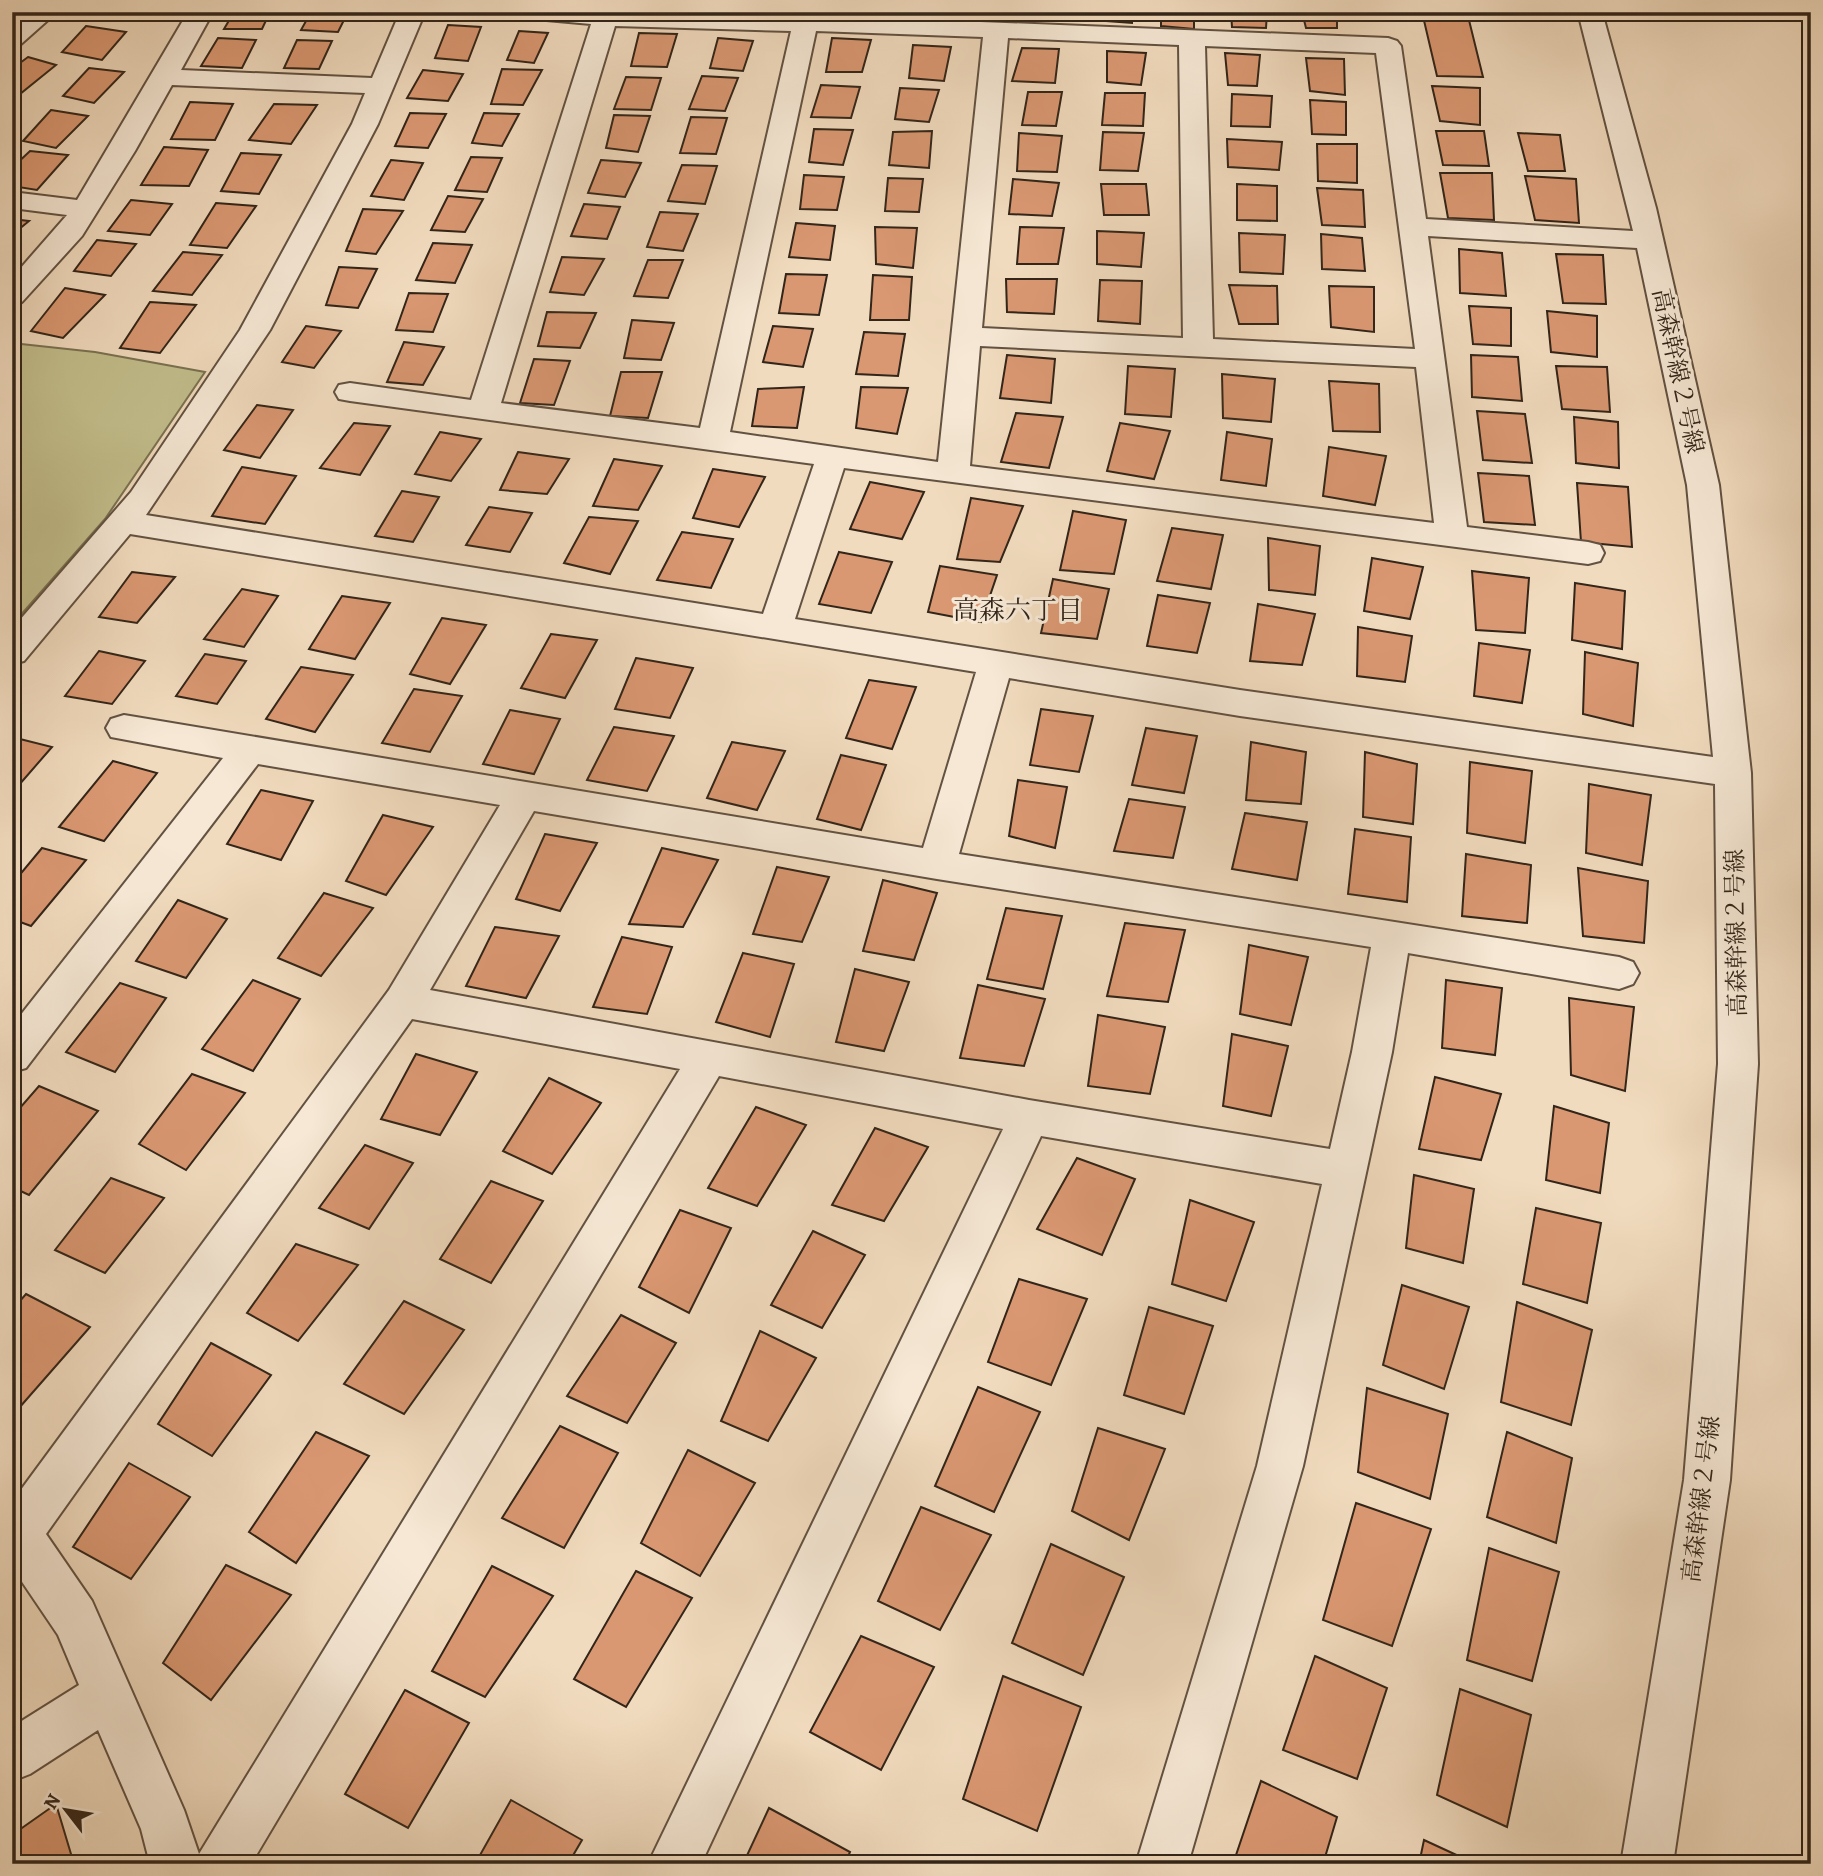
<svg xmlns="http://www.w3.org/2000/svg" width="1823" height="1876" viewBox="0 0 1823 1876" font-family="Alegreya,'Noto Serif JP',serif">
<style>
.green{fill:#c2be8c;stroke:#7a7252;stroke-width:2}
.building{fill:#da9872;stroke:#322519;stroke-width:2}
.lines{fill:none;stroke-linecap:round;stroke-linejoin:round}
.minor-casing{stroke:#625242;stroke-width:4}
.minor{fill:#f6e8d5;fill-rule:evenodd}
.labels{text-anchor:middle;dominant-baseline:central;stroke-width:6;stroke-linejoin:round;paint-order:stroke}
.street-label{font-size:24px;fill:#322519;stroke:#f6e8d5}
.neighbourhood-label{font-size:26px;fill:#322519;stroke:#f6e8d5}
</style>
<rect width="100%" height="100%" fill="#f1dbbe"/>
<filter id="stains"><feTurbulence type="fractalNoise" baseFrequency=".00286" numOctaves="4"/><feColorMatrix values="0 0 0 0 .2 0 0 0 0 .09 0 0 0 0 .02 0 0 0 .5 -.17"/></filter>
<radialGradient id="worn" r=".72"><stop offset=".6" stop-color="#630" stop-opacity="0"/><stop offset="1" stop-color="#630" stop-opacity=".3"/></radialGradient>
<!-- green -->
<polygon class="green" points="12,343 95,352 205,372 105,519 12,625"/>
<!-- building -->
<g class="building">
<polygon points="93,12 131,12 125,21 90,17"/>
<polygon points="234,12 270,12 262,29 224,29"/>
<polygon points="311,12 348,12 338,32 301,30"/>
<polygon points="951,12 985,12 985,18 950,15"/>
<polygon points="1022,12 1061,12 1059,20 1022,19"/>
<polygon points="1093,12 1132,12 1132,23 1093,20"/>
<polygon points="1161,12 1194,12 1194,29 1161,26"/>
<polygon points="1231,12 1267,12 1266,28 1232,27"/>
<polygon points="1302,12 1337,12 1337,28 1306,28"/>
<polygon points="1422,12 1467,12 1483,77 1437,76"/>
<polygon points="448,25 481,27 468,61 435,58"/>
<polygon points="86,26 126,32 102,60 62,52"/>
<polygon points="519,31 548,33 534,63 507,60"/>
<polygon points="639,33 677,34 667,67 631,66"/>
<polygon points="218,38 256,40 242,68 201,66"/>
<polygon points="718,38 753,41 743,71 710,68"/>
<polygon points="832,38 871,40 862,72 826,72"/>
<polygon points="297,40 332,41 319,69 284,68"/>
<polygon points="913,45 951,47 944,81 909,78"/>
<polygon points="1022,48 1059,49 1055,83 1012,81"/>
<polygon points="1107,51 1146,53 1141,85 1107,82"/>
<polygon points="1225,53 1260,55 1257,86 1228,85"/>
<polygon points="28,57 56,65 20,94 12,91 12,69"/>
<polygon points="1306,58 1344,59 1345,95 1310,91"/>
<polygon points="89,68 124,72 94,103 63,96"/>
<polygon points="502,69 542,70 523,105 491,104"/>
<polygon points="423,70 463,74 448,101 407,98"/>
<polygon points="702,76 738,78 725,111 689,109"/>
<polygon points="626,77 661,78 651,110 614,109"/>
<polygon points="821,85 860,87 851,118 811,117"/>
<polygon points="1432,86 1480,88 1480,125 1440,121"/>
<polygon points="900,88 939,90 929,122 895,119"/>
<polygon points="1028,92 1062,92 1056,126 1022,125"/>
<polygon points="1105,93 1145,93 1143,126 1102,125"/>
<polygon points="1232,94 1272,96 1270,127 1231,126"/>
<polygon points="1310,100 1346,102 1346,135 1312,134"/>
<polygon points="190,102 233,104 215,140 171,139"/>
<polygon points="274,104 317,105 291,144 249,140"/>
<polygon points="51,110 88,116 56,148 23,141"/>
<polygon points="410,113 446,114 428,148 395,146"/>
<polygon points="484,113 519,114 502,146 472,143"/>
<polygon points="614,115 650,116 638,152 606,148"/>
<polygon points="691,117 727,118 716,154 680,153"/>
<polygon points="814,129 853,130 843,165 809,162"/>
<polygon points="932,131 929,168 889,165 893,132"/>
<polygon points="1436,131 1484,131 1489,166 1443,165"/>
<polygon points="1103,132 1144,133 1138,171 1100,170"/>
<polygon points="1019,133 1062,136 1057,172 1017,171"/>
<polygon points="1518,133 1560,135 1565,171 1528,171"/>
<polygon points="1227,139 1282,142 1279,170 1228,167"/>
<polygon points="1317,144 1357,144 1357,183 1318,181"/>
<polygon points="164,147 208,150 189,186 141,185"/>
<polygon points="30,151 68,155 37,190 12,186 12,168"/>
<polygon points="241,153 281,155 259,194 221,191"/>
<polygon points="471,157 502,158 487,192 455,190"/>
<polygon points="391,160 423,163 404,200 371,196"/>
<polygon points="601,160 641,163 625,197 588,193"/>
<polygon points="682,165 717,166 705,204 668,201"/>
<polygon points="1440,173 1492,173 1494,220 1448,218"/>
<polygon points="804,175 844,177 837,210 800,209"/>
<polygon points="1525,176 1576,179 1579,223 1535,220"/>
<polygon points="888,178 923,179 919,212 885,211"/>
<polygon points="1013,179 1059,183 1052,216 1009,214"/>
<polygon points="1101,184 1146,184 1149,215 1104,215"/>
<polygon points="1237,184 1277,186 1277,221 1237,220"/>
<polygon points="1317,188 1363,190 1365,227 1322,225"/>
<polygon points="448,196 483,199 465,232 431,230"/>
<polygon points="131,200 172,204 150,235 108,231"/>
<polygon points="216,203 256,206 227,248 190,245"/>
<polygon points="584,204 620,207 607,239 571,236"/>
<polygon points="363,209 403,211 376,254 346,251"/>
<polygon points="660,212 698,214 683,251 647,247"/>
<polygon points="12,219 29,221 12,235"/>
<polygon points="796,223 835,226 830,260 789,257"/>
<polygon points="875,227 917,228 913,268 876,264"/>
<polygon points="1020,227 1064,228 1058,264 1017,264"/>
<polygon points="1097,231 1144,233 1141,267 1097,264"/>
<polygon points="1239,233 1285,235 1283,274 1240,272"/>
<polygon points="1321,234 1362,238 1365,271 1322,269"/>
<polygon points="97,240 136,244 111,276 74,271"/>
<polygon points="433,243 472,245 455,283 416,280"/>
<polygon points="1459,249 1502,253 1506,296 1460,293"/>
<polygon points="183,252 222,255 192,295 153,291"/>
<polygon points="1556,254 1603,255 1606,304 1563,303"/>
<polygon points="562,257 604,259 584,295 550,292"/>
<polygon points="648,260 683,260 668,298 634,296"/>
<polygon points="339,267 377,269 358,308 326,305"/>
<polygon points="786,274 827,275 819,315 779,313"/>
<polygon points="873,275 912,277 909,320 870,320"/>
<polygon points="1006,279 1057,279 1054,314 1007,312"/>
<polygon points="1100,280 1142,281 1140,324 1098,321"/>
<polygon points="1229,285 1277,286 1278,324 1239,324"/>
<polygon points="1329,286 1374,287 1374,332 1331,327"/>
<polygon points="65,288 105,295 63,338 31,331"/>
<polygon points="409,293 448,294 433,332 396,330"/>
<polygon points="150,302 196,305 160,353 120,348"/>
<polygon points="1469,306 1511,308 1511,346 1473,344"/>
<polygon points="1547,311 1597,316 1597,357 1551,352"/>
<polygon points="547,312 596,313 580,348 538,346"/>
<polygon points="632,320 674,323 661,360 624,358"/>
<polygon points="306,326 341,331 314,368 282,362"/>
<polygon points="773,326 813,329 803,367 763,362"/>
<polygon points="864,332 905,334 898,376 856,374"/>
<polygon points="404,342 444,347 423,385 387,382"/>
<polygon points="1007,355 1055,359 1051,403 1000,398"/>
<polygon points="1471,355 1518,357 1522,401 1472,397"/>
<polygon points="534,359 570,361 554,405 520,403"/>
<polygon points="1128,366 1175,369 1171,417 1125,414"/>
<polygon points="1556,366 1607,367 1610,412 1562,409"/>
<polygon points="621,372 662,372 648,418 610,416"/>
<polygon points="1222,374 1275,379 1271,422 1223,418"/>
<polygon points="1329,381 1379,384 1380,432 1333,431"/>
<polygon points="804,387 797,428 752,426 758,389"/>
<polygon points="861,387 908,388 897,434 856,428"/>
<polygon points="257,405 293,410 260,458 224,450"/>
<polygon points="1477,411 1525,414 1532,463 1483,460"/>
<polygon points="1016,413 1063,417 1049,468 1001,462"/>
<polygon points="1574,417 1618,422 1619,468 1576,463"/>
<polygon points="354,423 390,426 360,475 320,468"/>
<polygon points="1120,423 1170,431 1154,479 1107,471"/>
<polygon points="440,432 481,439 451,481 415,474"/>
<polygon points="1227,432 1272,439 1266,486 1221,480"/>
<polygon points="1329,447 1386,456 1375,505 1323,496"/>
<polygon points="518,452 569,459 547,494 500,490"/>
<polygon points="614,459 662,466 638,510 593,506"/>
<polygon points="242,467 296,476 265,524 212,516"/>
<polygon points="713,469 765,477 739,527 693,518"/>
<polygon points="1478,473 1529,476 1535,525 1484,522"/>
<polygon points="870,482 924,492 902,539 850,529"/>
<polygon points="1577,483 1628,487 1632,547 1581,542"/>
<polygon points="402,491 439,497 413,542 375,536"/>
<polygon points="971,498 1023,506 1000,562 957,559"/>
<polygon points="489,507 532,513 510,552 466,545"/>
<polygon points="1073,511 1126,520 1114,574 1060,570"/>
<polygon points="589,517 638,521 610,574 564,563"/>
<polygon points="1172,528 1223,535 1211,589 1157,581"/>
<polygon points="682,532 733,539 711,588 657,580"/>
<polygon points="1268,538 1320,546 1315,595 1269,590"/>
<polygon points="839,552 892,562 871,613 819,604"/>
<polygon points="1372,558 1423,567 1410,619 1364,611"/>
<polygon points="940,566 997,575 981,622 928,612"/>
<polygon points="1472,571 1529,578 1525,633 1476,630"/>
<polygon points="132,572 175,577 137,623 99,617"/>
<polygon points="1053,579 1109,589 1097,639 1041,633"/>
<polygon points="1575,583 1625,591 1622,649 1572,640"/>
<polygon points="242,589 278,596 244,647 204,639"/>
<polygon points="1158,595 1210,603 1197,653 1147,646"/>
<polygon points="342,596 390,603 355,659 309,649"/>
<polygon points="1258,604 1315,614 1302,665 1250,661"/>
<polygon points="442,618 486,625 450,684 410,674"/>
<polygon points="1358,627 1412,636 1405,682 1357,676"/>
<polygon points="551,634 597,640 565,698 521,688"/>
<polygon points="1479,643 1530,650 1522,703 1474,696"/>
<polygon points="99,651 145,661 112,704 65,696"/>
<polygon points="1585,652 1638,663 1633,726 1583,714"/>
<polygon points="205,654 246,661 217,704 176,696"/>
<polygon points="636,658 693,668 670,718 615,709"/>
<polygon points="301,667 353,675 315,732 266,719"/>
<polygon points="869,680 916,687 892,749 846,738"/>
<polygon points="414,689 462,696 430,752 382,743"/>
<polygon points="1041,709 1093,716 1079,772 1030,765"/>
<polygon points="510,710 560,719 534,774 483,764"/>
<polygon points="614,727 674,736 647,791 587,780"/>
<polygon points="1146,728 1197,736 1184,793 1132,785"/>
<polygon points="12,737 52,747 12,793"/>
<polygon points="732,742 785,751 757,810 707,798"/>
<polygon points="1251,742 1306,752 1301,804 1246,800"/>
<polygon points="1365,752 1417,764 1413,824 1363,817"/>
<polygon points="841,755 886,765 861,830 817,819"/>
<polygon points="113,761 157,773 104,841 59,827"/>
<polygon points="1470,762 1532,771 1525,843 1467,833"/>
<polygon points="1018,780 1067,787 1055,848 1009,836"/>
<polygon points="1589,784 1651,795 1642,865 1586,853"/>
<polygon points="261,790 313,801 281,860 227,844"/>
<polygon points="1129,799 1185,807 1173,858 1114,851"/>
<polygon points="1245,813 1307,822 1297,880 1232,869"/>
<polygon points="383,815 433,827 386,895 346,881"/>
<polygon points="1355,829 1411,837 1407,902 1348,894"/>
<polygon points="545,834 597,843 560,911 516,899"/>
<polygon points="42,848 86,860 31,926 12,919 12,884"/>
<polygon points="662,848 718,860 683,927 629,924"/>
<polygon points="1466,854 1531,865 1527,923 1462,916"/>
<polygon points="777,867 829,877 802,942 753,934"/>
<polygon points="1578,868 1648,881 1644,943 1583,936"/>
<polygon points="883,880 937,893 914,960 863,951"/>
<polygon points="324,893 373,908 321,976 278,958"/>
<polygon points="178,900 227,919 186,978 136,961"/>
<polygon points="1006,908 1062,916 1043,989 987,979"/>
<polygon points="1125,923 1185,930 1168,1002 1107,996"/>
<polygon points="495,927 559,936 526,998 466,986"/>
<polygon points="622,937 672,947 647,1014 593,1007"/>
<polygon points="1249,945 1308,957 1291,1025 1240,1014"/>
<polygon points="743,953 794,964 770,1037 716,1022"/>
<polygon points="855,969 909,982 884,1051 836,1042"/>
<polygon points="253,980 300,999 253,1071 202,1049"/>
<polygon points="1446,980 1502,988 1495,1055 1442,1048"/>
<polygon points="120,983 166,998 115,1072 66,1052"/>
<polygon points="978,985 1045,999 1024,1066 960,1058"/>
<polygon points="1569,998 1634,1007 1625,1091 1571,1075"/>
<polygon points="1098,1015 1165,1027 1150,1094 1088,1086"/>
<polygon points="1232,1034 1288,1046 1271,1116 1223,1106"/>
<polygon points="416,1054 477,1072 440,1135 381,1119"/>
<polygon points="192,1074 245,1093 186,1170 139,1144"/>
<polygon points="1435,1077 1501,1094 1481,1160 1419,1149"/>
<polygon points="549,1078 601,1103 552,1174 503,1151"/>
<polygon points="39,1086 98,1111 29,1195 12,1187 12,1117"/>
<polygon points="1554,1106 1609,1123 1600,1193 1546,1180"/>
<polygon points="756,1107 806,1125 757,1206 708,1188"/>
<polygon points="875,1128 928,1147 884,1221 832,1205"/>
<polygon points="365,1145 413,1163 369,1229 319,1208"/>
<polygon points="1077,1158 1135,1179 1102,1255 1037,1229"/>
<polygon points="1414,1175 1474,1189 1463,1263 1406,1248"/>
<polygon points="111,1178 164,1198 105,1273 55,1250"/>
<polygon points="491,1181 543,1201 491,1283 440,1259"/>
<polygon points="1190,1200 1254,1222 1226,1301 1172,1284"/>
<polygon points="1536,1208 1601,1223 1587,1303 1523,1284"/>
<polygon points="680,1210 731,1228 689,1313 639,1287"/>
<polygon points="813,1231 865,1255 822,1328 771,1305"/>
<polygon points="296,1244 358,1265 298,1341 247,1313"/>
<polygon points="1019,1279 1087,1299 1051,1385 988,1362"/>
<polygon points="1402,1285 1469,1307 1444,1389 1383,1365"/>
<polygon points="26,1294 90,1327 12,1416 12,1310"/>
<polygon points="404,1301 464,1330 404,1414 344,1384"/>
<polygon points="1517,1302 1592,1330 1571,1425 1501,1402"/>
<polygon points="1149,1307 1213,1326 1184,1414 1124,1395"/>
<polygon points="621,1315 676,1343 627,1423 567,1396"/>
<polygon points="760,1331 816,1358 768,1441 721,1421"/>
<polygon points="211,1343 271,1375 212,1456 158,1424"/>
<polygon points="978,1387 1040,1412 994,1512 935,1486"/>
<polygon points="1367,1388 1448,1414 1430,1499 1358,1472"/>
<polygon points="560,1426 618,1453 564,1548 502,1518"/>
<polygon points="1098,1428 1165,1449 1129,1540 1072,1511"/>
<polygon points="316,1432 369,1456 296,1563 249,1532"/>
<polygon points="1507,1432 1572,1458 1556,1543 1487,1517"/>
<polygon points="688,1450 755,1483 700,1576 641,1543"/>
<polygon points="129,1463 190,1497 131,1579 73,1547"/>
<polygon points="1356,1503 1431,1529 1392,1646 1323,1620"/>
<polygon points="921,1507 991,1535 940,1630 878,1601"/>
<polygon points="1051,1544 1124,1577 1083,1675 1012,1643"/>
<polygon points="1489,1548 1559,1572 1532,1681 1467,1660"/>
<polygon points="226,1565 291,1595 211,1700 163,1663"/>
<polygon points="492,1566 553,1596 485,1697 432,1671"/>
<polygon points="636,1571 692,1598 626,1707 574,1679"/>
<polygon points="861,1636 934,1667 881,1770 810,1732"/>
<polygon points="1315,1656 1387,1688 1357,1779 1283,1750"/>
<polygon points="1003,1676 1081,1707 1037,1831 963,1799"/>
<polygon points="1460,1689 1531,1715 1507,1827 1437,1795"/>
<polygon points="405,1690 469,1723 408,1828 345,1794"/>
<polygon points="1261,1781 1337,1817 1323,1864 1233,1864"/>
<polygon points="511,1800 582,1840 568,1864 475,1864"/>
<polygon points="56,1804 74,1864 12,1864 12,1835"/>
<polygon points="769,1808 850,1852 845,1864 743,1864"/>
<polygon points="1424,1840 1476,1864 1419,1864"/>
</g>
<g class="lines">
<!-- minor casing -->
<g class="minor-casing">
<g id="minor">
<polygon points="29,12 57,12 21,44 12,47 12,26"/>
<path d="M188 12H213L181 70 372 78 400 12H425L378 124 270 330 146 515 763 614 814 464 350 401 339 399 335 392 339 385 350 383 471 400 591 24 535 19 526 17 523 12 805 15 1388 38 1397 41 1401 46 1426 219 1633 231 1578 12H1602L1656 208 1719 485 1751 773 1758 1064 1730 1480 1673 1864H1621L1684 1480 1718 1064 1715 784 1240 716 1009 678 959 854 1619 957 1633 962 1639 973 1633 984 1619 989 1408 953 1392 1052 1303 1466 1188 1864H1136L1257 1466 1322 1184 1041 1136 701 1864H648L1003 1129 719 1076 251 1864H150L141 1829 98 1730 30 1774 12 1781V1727L79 1685 58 1635 12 1567V1502L389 990 500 805 258 764 26 1068 12 1072V1026L223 758 111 737 106 728 111 719 124 715 923 848 976 672 130 534 24 661 12 664V629L131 492 240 330 352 124 365 93 172 85 135 151 82 236 22 302 12 305V278L67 215 12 208V192L77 200ZM615 26 791 31 700 428 501 403ZM816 31 983 37 938 462 730 432ZM1008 38 1179 45 1183 338 982 328ZM1205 46 1376 53 1415 349 1213 339ZM1428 236 1637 248 1687 485 1713 757 1240 690 795 619 844 468 1588 564 1600 561 1604 553 1600 545 1588 542 1467 527ZM980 346 1416 367 1434 523 970 466ZM534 811 937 879 1371 947 1352 1052 1330 1149 1029 1100 430 990ZM412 1019 680 1069 199 1854 184 1810 92 1601 46 1534Z"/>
</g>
</g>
<!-- minor -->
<use href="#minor" class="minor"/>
</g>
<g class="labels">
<!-- street labels -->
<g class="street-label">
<text transform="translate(1678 371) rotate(78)">高森幹線２号線</text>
<text transform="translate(1736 933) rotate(-91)">高森幹線２号線</text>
<text transform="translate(1701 1499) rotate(-83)">高森幹線２号線</text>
</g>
<!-- neighbourhood labels -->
<g class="neighbourhood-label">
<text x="1018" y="610">高森六丁目</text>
</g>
</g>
<!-- margin -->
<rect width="1823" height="1876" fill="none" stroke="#f1dbbe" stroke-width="42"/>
<rect x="14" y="14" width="1795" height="1848" fill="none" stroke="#322519" stroke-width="3.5"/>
<rect x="21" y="21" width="1781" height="1834" fill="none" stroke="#322519" stroke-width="2"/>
<!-- north arrow -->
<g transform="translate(66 1810) rotate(301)" stroke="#f6e8d5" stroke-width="5" paint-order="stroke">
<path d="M0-5L12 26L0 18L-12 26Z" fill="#322519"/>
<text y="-10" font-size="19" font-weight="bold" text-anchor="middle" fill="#322519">N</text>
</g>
<rect width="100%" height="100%" filter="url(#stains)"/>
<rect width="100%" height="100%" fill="url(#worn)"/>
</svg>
